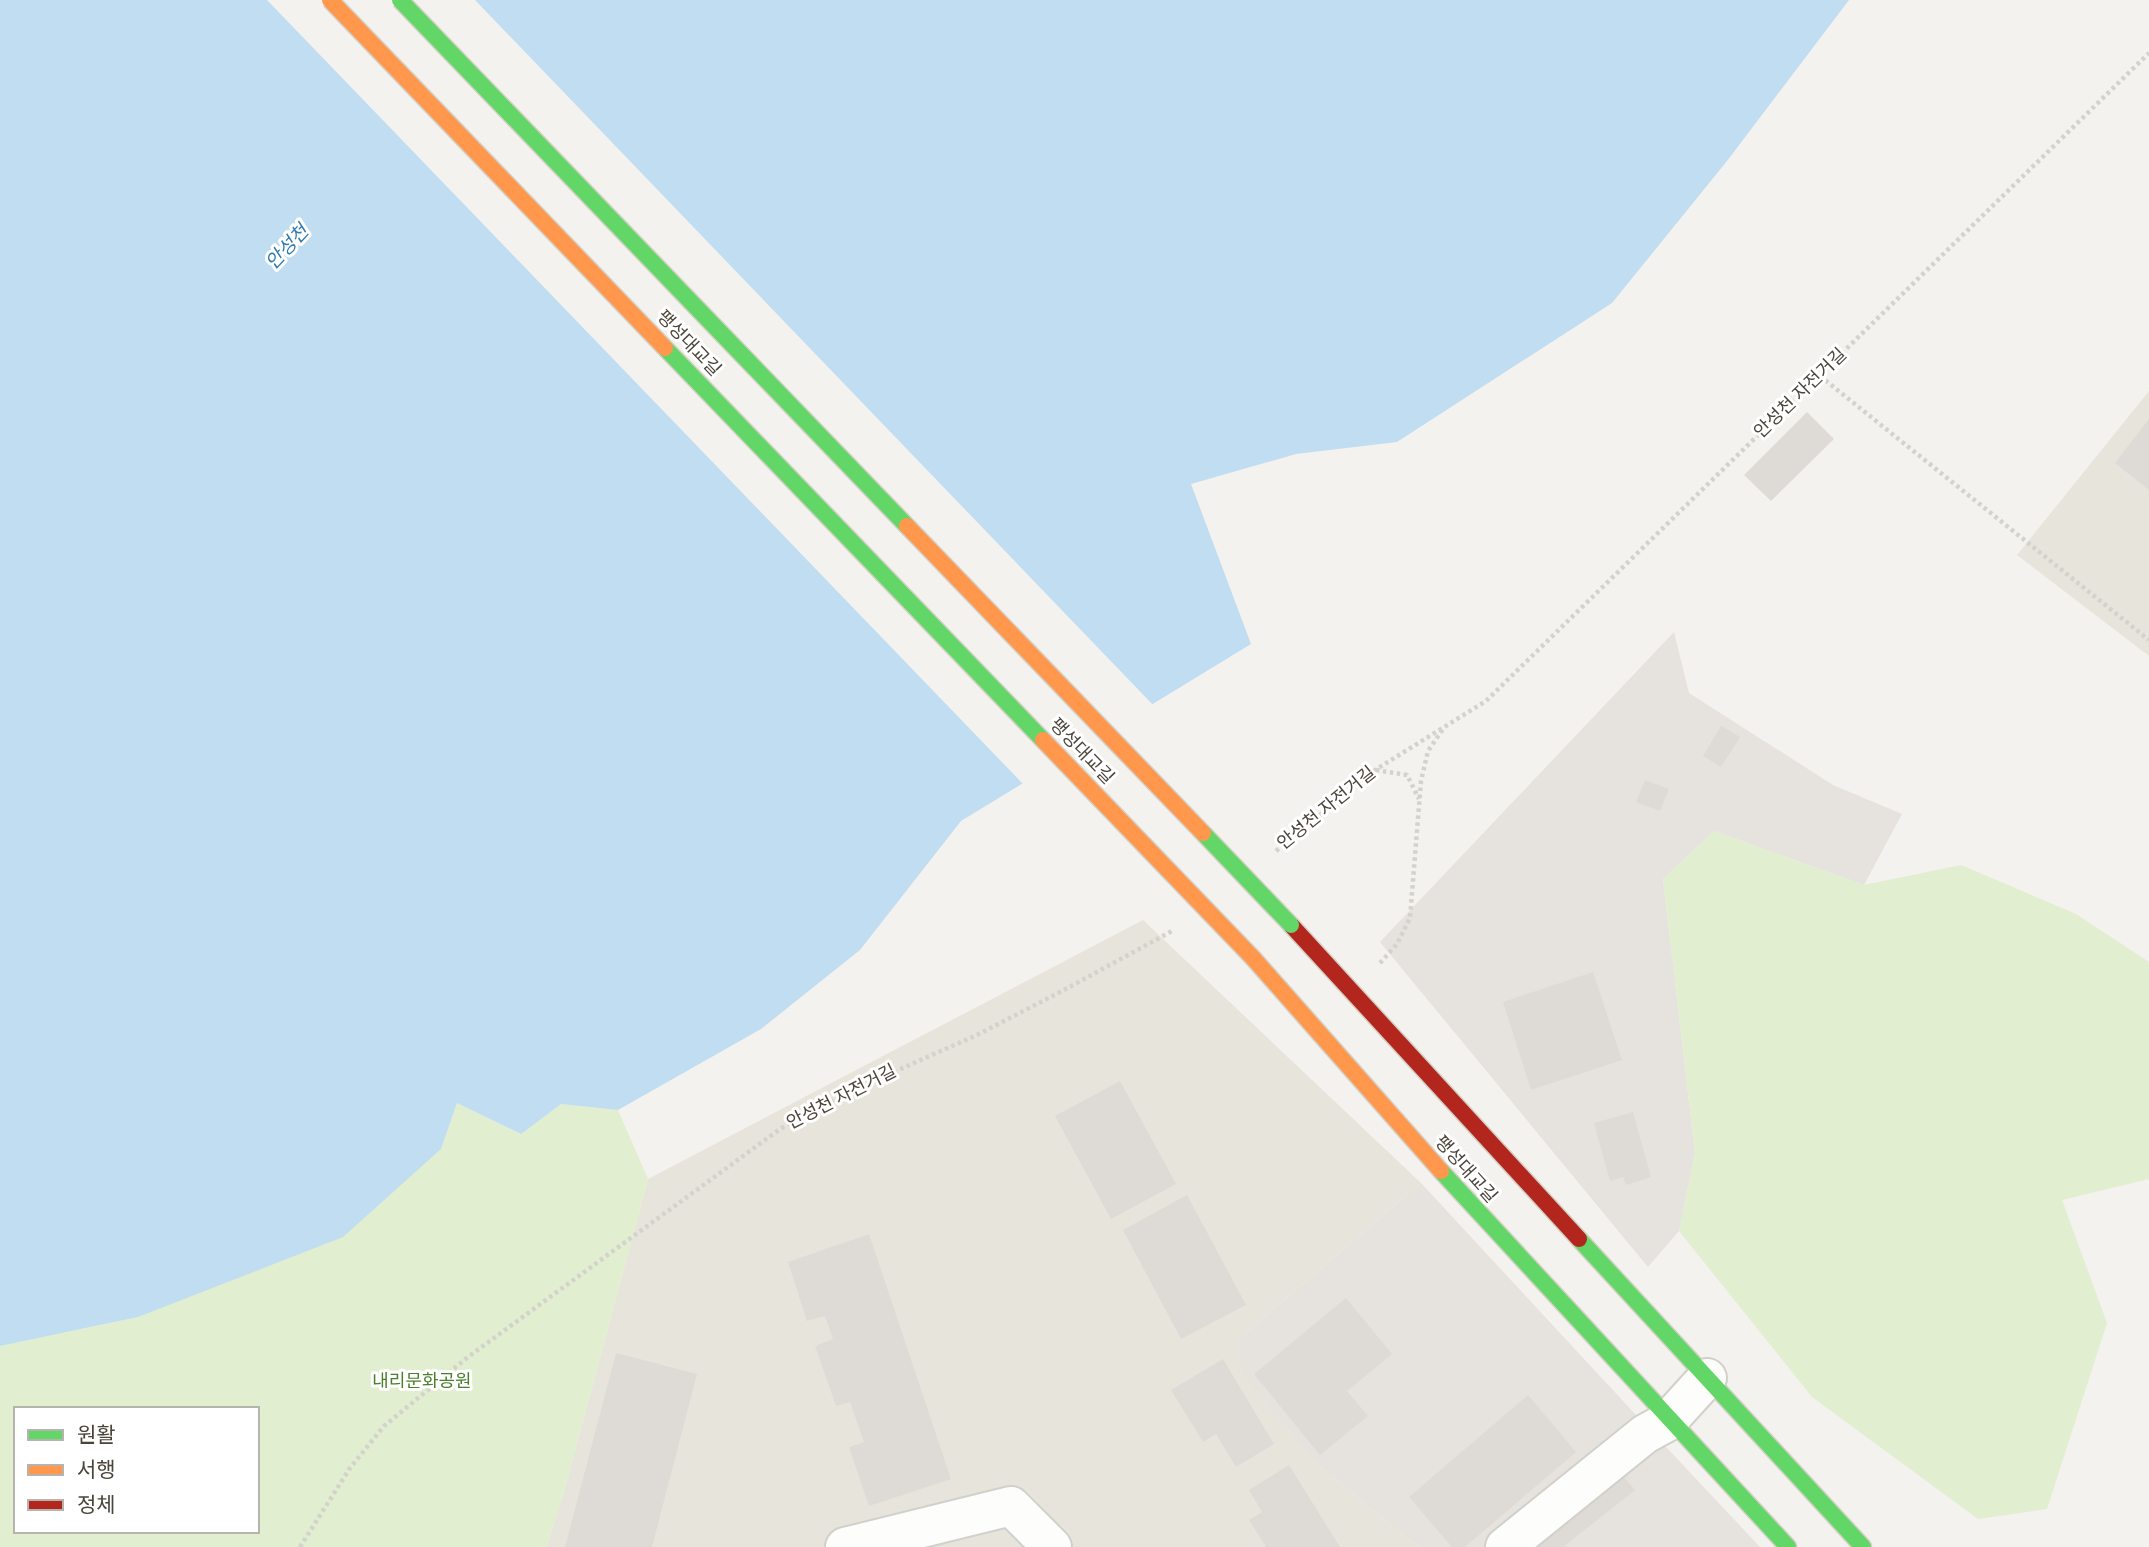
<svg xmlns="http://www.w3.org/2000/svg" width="2149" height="1547" viewBox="0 0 2149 1547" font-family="Overpass,'Noto Sans KR',sans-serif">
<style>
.residential{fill:#e7e4dc}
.industrial{fill:#e6e2de}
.green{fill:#e1eecf;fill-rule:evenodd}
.water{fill:#c0ddf1}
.pier{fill:#f4f2ee}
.building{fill:#dedbd6}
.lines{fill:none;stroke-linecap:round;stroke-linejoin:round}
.street-casing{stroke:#d2d0cb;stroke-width:42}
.fast-casing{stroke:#d3cfc5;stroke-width:19}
.slow-casing{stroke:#d3cfc5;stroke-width:19}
.jam-casing{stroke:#d3cfc5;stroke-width:19}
.path{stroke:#d3d2cc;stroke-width:4.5;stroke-dasharray:3.5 3.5;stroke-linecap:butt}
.street{stroke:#fdfdfc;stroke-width:38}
.fast{stroke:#63d668;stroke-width:16}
.slow{stroke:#ff974d;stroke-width:16}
.jam{stroke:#b3261e;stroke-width:16}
.fast-bridge-casing{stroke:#d3cfc5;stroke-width:19;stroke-linecap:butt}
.slow-bridge-casing{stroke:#d3cfc5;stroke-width:19;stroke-linecap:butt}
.fast-bridge{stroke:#63d668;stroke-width:16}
.slow-bridge{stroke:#ff974d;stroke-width:16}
.labels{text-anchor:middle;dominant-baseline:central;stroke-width:6;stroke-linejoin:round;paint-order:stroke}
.street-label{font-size:18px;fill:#4b4439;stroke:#fff}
.park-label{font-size:18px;fill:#4a7f2a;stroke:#fff}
.water-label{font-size:19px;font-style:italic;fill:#2e7ab2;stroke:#fff}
</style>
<rect width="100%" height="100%" fill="#f4f2ee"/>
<!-- residential -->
<g class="residential">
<polygon points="2149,391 2149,656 2017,555"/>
<polygon points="1143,920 1421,1183 1239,1339 1243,1373 1315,1462 1418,1547 546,1547 562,1499 648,1179"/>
</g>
<!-- industrial -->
<g class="industrial">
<polygon points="1674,632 1689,693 1833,785 1902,814 1864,885 1714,831 1663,879 1695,1153 1679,1231 1648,1267 1380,942"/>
<polygon points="1421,1183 1636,1415 1760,1547 1418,1547 1315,1462 1242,1373 1239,1339"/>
</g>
<!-- green -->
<g class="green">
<polygon points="1714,831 1864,885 1961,865 2076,914 2149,962 2149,1179 2062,1200 2107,1323 2047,1509 1978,1519 1812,1397 1679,1231 1695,1153 1663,879"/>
<path d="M457 1103 520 1134 561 1104 618 1110 648 1179 562 1499 546 1547H0V1346L138 1317 441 1149ZM16 1409H257V1531H16Z"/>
</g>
<!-- water -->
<polygon class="water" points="0,0 1849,0 1727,161 1612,303 1397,442 1296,454 1191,484 1251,644 961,821 860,950 761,1029 618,1110 561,1104 521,1134 457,1103 441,1149 343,1237 138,1317 0,1346"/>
<!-- pier -->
<polygon class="pier" points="267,0 475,0 1155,707 1025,786"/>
<!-- building -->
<g class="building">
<polygon points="1807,412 1834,439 1771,501 1744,475"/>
<polygon points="2149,419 2149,490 2115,463"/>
<polygon points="1721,726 1740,737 1721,767 1703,756"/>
<polygon points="1645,780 1669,789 1660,811 1636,802"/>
<polygon points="1593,972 1622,1060 1531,1090 1503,1002"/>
<polygon points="1120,1081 1176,1184 1111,1219 1055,1116"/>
<polygon points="1633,1112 1651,1177 1626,1185 1623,1177 1610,1181 1594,1123"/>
<polygon points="1187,1195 1246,1305 1181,1339 1123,1230"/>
<polygon points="869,1234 951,1479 869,1506 849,1447 864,1442 850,1402 836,1406 815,1346 833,1339 825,1316 807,1321 788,1262"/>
<polygon points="1346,1298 1392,1354 1347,1391 1368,1416 1320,1455 1254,1374"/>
<polygon points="616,1353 697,1374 652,1547 565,1547"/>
<polygon points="1223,1359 1274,1444 1236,1467 1216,1434 1203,1442 1171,1390"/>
<polygon points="1528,1395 1576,1452 1465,1547 1452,1547 1409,1497"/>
<polygon points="1289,1465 1340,1547 1266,1547 1249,1520 1262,1512 1249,1490"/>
<polygon points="1621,1474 1635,1490 1563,1547 1529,1547"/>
</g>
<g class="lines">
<!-- street casing -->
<g class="street-casing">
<g id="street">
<polyline points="845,1547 1011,1506 1052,1547"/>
<polyline points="1505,1547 1645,1434 1667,1422 1707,1378"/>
</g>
</g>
<!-- fast casing -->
<g class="fast-casing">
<g id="fast">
<polyline points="1441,1171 1788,1547"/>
<polyline points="1579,1239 1863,1547"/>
</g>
</g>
<!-- slow casing -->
<g class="slow-casing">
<polyline id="slow" points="1253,958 1441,1171"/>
</g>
<!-- jam casing -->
<g class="jam-casing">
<polyline id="jam" points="1291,925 1579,1239"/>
</g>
<!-- path -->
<g class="path">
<polyline points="1820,376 2149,640"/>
<polyline points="1376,770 1407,775 1419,799"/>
<polyline points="1276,851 1375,770 1486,701 2149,53"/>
<polyline points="1380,963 1397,944 1410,918 1421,781 1428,751 1443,729"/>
<polyline points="300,1547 350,1468 384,1426 468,1357 780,1129 853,1090 977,1035 1064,990 1172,931"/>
</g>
<!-- street -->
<use href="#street" class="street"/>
<!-- fast -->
<use href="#fast" class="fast"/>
<!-- slow -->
<use href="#slow" class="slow"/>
<!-- jam -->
<use href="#jam" class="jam"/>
<!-- fast-bridge casing -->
<g class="fast-bridge-casing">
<g id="fast-bridge">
<polyline points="400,0 907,526"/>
<polyline points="665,348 1043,740"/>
<polyline points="1203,833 1291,925"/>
</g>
</g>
<!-- slow-bridge casing -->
<g class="slow-bridge-casing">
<g id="slow-bridge">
<polyline points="330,0 665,348"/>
<polyline points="907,526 1203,833"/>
<polyline points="1043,740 1253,958"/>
</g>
</g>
<!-- fast-bridge -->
<use href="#fast-bridge" class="fast-bridge"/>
<!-- slow-bridge -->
<use href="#slow-bridge" class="slow-bridge"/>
</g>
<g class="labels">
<!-- street labels -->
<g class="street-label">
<text transform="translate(688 344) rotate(46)">팽성대교길</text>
<text transform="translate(1801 394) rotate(-44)">안성천 자전거길</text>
<text transform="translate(1081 752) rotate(46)">팽성대교길</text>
<text transform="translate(1327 809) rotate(-39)">안성천 자전거길</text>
<text transform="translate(842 1098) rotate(-27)">안성천 자전거길</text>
<text transform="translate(1465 1170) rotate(48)">팽성대교길</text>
</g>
<!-- park labels -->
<g class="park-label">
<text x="422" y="1382">내리문화공원</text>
</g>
<!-- water labels -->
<g class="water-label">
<text transform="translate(288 248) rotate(-47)">안성천</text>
</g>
</g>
<!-- legend -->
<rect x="14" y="1407" width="245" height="126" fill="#ffffff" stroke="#b7b4b0" stroke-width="2"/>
<rect x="28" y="1430" width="35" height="10" fill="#63d668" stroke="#b7b4b0" stroke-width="2"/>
<text x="77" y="1442" font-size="21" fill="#4b4439">원활</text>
<rect x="28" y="1465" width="35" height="10" fill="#ff974d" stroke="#b7b4b0" stroke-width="2"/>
<text x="77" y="1477" font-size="21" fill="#4b4439">서행</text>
<rect x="28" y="1500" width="35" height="10" fill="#b3261e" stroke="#b7b4b0" stroke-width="2"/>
<text x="77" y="1512" font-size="21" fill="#4b4439">정체</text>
</svg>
